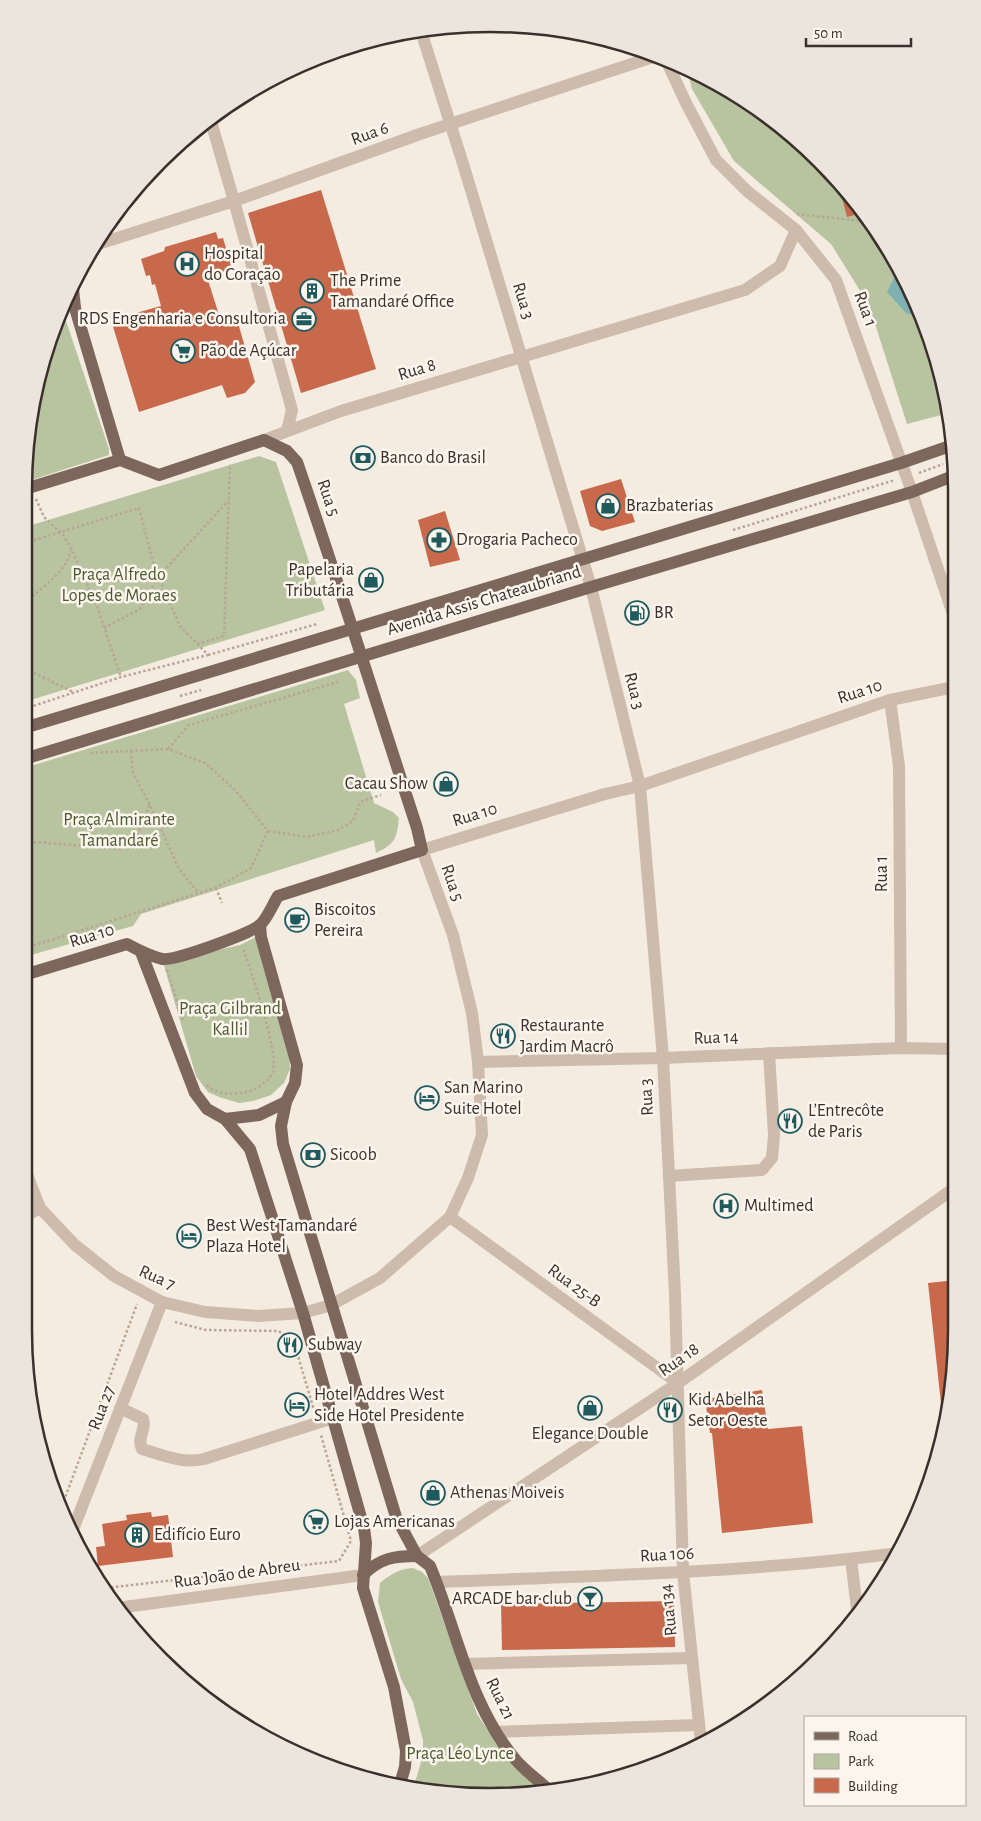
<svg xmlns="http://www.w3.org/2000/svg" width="981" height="1821" viewBox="0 0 981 1821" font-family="'Alegreya Sans',sans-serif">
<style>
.green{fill:#b8c4a0}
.water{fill:#7fb0b2}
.building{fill:#c8694b}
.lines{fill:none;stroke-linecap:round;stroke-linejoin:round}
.path{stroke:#b9a596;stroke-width:2.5;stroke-dasharray:2.5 2.5;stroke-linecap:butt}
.minor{stroke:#cdbbac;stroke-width:12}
.major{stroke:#7d675c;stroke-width:12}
.labels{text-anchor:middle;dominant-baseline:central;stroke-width:5;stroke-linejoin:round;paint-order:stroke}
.street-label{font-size:18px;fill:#3b302b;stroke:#fbf5ee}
.poi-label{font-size:18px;fill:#3b302b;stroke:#fbf5ee;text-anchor:start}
.park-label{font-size:18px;fill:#4a5a2e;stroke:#fbf5ee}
.rim{fill:none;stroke:#3b302b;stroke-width:2.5}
</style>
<rect width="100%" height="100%" fill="#f4ebe1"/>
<!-- green -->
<g class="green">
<polygon points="687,69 724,86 798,140 879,231 932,340 949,413 907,424 869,305 831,244 734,161 692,89"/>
<polygon points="63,312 109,449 109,455 25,482 25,460 40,369"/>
<polygon points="259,456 276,462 325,610 24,702 25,527"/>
<path d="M348 670 356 680 360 698 344 704 374 803 393 812 399 818C397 838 395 844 376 853L374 840 141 914 133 926 24 957V768Z"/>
<polygon points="256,937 289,1049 290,1069 284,1083 271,1095 253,1101 239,1103 219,1097 208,1092 196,1076 163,962 240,945"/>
<path d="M413 1568 422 1572 428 1578 477 1714 499 1747 541 1792 521 1796 414 1786 423 1755V1740L413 1702 401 1679 378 1602 380 1583C391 1574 399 1569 413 1568Z"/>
</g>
<!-- water -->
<polygon class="water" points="898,270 921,317 906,313 887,292"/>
<!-- building -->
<g class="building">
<polygon points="839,186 851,200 862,213 847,217"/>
<polygon points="321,190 376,369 301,393 248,213"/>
<polygon points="216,232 218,239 223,238 232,269 207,277 219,315 236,316 255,382 245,393 227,398 222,385 139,412 111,320 161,306 155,284 152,285 150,275 146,276 141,259 164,251 165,247"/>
<polygon points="621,479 635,522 602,531 590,526 580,491"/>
<polygon points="445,511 460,560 430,567 418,520"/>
<polygon points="956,1280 956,1361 946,1422 943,1422 928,1283"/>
<polygon points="762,1390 768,1429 802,1426 813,1523 722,1533 712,1433 710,1433 705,1399"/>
<polygon points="151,1512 152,1517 168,1515 173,1557 98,1566 96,1547 105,1546 102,1524 127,1520 126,1515"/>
<polygon points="674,1601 675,1647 502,1650 501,1604"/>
</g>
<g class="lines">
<!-- path -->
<g class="path">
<polyline points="797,214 871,222"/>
<polyline points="919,473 943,464"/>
<polyline points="36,499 44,517 63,535 71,548 97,606 121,677"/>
<polyline points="733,530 895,480"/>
<path d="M25 603C41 587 66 574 71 550"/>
<polyline points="104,628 140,609 159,576 228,501"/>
<polyline points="197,644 224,636 230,464"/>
<polyline points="208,655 317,624"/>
<polyline points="24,670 34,673 73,692"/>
<polyline points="180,696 201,690"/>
<polyline points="24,709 121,677 208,655 180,626 155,569 139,508 25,543"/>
<polyline points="168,749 189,725 338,682"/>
<polyline points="131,751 133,773 153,811 179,869 199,893"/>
<polyline points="268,831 307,837 338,830 353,821 360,802 381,795"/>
<polyline points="24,845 37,842 119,849 134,843 150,804"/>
<polyline points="216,888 222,903"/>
<polyline points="24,943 32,946 215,888 251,868 268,831 235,790 205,763 168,749 90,753"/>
<polyline points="167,970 183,1020"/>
<path d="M207 1085C216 1095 231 1094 243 1093 254 1091 270 1082 273 1071 279 1053 250 969 243 948"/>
<polyline points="175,1322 206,1330 278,1331 293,1339 314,1410"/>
<polyline points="62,1506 137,1304"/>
<polyline points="106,1588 339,1561 351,1541 321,1435"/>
</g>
<!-- minor -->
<g class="minor">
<polyline points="421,31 464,167 591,587 640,786 663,1058 675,1294 683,1572 701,1742"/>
<polyline points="666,60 686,103 716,160 747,191 796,230 836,280 912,492 954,617"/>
<polyline points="210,118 234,201 292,410 287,431"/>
<polyline points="95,245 234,201 420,134 656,56"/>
<polyline points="264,440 341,411 745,290 780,266 796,230"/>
<polyline points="890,700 899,766 901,1048"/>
<polyline points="478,1062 663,1058 901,1048 955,1049"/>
<polyline points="24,1167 40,1208 75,1245 114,1276 162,1302 205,1312 258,1316 303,1313 331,1305 380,1278 450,1217 468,1178 482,1135 478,1062 472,1013 453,935 422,850 605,794 640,786 890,700 954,687"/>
<polyline points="669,1176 762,1170 772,1158 774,1135 769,1053"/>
<polyline points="24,1217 40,1208"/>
<polyline points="450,1217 678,1383"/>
<path d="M120 1408 143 1419C147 1430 136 1438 142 1449 163 1455 182 1464 204 1459L333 1418"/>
<polyline points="74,1527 162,1302"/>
<polyline points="417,1556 678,1383 956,1187"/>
<polyline points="851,1559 857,1609"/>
<path d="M437 1582C591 1576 746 1573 899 1553"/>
<polyline points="117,1608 363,1575"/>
<polyline points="465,1664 692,1658"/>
<polyline points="496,1732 699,1725"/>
</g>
<!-- major -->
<g class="major">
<polyline points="73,289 75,308"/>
<polyline points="68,302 75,308 120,460"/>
<polyline points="24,728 901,463 953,445"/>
<polyline points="24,759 591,587 912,492 953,476"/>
<path d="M260 925 261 937 297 1065 295 1083 286 1102 281 1126 283 1144 396 1517 417 1556 430 1566C457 1630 469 1704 515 1759 524 1770 538 1780 549 1790"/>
<polyline points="141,952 195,1093 207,1109 225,1119 250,1149 303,1313 364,1528 366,1543 363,1588 394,1687 406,1751 405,1767 400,1784"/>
<path d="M24 975 127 944C138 950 150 956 162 959 175 961 249 934 260 925 267 919 273 904 278 896L422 850 417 828C377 706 339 583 297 462L287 451 264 440 159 475 120 460 25 489"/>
<polyline points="225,1119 259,1115 286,1102"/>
<path d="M363 1575C380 1558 394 1556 417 1556"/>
</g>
</g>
<!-- icons -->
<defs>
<g id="hospital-ring" transform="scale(1.25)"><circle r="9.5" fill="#fbf5ee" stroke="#1f5a5e" stroke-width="1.5"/><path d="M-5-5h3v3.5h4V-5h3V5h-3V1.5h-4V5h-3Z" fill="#1f5a5e"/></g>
<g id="building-ring" transform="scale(1.25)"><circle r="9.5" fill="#fbf5ee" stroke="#1f5a5e" stroke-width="1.5"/><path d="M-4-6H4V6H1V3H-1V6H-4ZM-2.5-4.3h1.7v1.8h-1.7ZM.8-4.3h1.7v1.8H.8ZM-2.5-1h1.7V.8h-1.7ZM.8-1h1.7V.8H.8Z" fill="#1f5a5e"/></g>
<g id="office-ring" transform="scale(1.25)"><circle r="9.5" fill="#fbf5ee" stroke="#1f5a5e" stroke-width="1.5"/><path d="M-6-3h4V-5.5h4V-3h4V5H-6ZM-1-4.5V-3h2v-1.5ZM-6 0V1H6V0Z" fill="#1f5a5e"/></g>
<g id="supermarket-ring" transform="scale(1.25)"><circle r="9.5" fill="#fbf5ee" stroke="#1f5a5e" stroke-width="1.5"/><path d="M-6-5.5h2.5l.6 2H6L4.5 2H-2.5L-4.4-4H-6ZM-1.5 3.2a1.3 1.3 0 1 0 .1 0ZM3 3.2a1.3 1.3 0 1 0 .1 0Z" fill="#1f5a5e"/></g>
<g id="bank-ring" transform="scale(1.25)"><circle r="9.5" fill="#fbf5ee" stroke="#1f5a5e" stroke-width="1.5"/><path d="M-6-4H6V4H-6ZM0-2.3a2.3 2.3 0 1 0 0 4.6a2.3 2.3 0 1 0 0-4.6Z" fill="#1f5a5e"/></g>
<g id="shop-ring" transform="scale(1.25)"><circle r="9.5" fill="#fbf5ee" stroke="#1f5a5e" stroke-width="1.5"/><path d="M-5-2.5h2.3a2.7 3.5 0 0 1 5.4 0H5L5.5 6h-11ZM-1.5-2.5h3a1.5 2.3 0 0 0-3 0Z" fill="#1f5a5e"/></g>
<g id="pharmacy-ring" transform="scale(1.25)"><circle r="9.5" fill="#fbf5ee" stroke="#1f5a5e" stroke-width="1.5"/><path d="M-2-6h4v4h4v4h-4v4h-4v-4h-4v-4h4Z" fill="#1f5a5e"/></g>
<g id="fuel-ring" transform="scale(1.25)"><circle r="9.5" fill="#fbf5ee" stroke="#1f5a5e" stroke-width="1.5"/><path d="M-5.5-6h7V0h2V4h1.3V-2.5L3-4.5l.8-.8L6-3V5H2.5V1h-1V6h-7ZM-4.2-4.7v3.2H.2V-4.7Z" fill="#1f5a5e"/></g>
<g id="cafe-ring" transform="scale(1.25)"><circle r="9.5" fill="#fbf5ee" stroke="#1f5a5e" stroke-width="1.5"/><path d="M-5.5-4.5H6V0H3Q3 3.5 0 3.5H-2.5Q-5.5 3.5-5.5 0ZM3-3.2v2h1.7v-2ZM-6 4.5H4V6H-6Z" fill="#1f5a5e"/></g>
<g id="restaurant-ring" transform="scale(1.25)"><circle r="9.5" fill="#fbf5ee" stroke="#1f5a5e" stroke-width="1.5"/><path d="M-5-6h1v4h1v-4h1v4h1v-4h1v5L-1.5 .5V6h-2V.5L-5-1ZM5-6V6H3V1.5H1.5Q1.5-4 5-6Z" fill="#1f5a5e"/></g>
<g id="hotel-ring" transform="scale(1.25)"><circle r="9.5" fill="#fbf5ee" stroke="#1f5a5e" stroke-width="1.5"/><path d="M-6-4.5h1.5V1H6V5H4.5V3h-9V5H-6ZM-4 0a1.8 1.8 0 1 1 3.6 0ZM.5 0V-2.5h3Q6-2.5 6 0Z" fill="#1f5a5e"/></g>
<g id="bar-ring" transform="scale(1.25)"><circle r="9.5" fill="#fbf5ee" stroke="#1f5a5e" stroke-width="1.5"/><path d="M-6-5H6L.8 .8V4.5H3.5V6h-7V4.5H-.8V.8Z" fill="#1f5a5e"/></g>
</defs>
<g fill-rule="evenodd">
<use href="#hospital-ring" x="187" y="264"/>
<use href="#building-ring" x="312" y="291"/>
<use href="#office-ring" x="304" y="319"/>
<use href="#supermarket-ring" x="183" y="351"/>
<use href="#bank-ring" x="363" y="458"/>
<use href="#shop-ring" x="608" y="506"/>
<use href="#pharmacy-ring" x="439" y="540"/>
<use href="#shop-ring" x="371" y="580"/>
<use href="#fuel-ring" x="637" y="613"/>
<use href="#shop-ring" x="446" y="784"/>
<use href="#cafe-ring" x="297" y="920"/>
<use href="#restaurant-ring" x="503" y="1036"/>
<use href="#hotel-ring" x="427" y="1098"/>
<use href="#restaurant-ring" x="790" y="1121"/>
<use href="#bank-ring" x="313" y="1155"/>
<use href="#hospital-ring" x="726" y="1206"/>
<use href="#hotel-ring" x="189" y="1236"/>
<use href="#restaurant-ring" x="290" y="1345"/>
<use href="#hotel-ring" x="297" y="1405"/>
<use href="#shop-ring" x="590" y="1408"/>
<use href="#restaurant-ring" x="670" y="1410"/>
<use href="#shop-ring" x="433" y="1493"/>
<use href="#supermarket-ring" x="316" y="1522"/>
<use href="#building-ring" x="137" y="1535"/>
<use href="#bar-ring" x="590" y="1599"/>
</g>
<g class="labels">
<!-- street labels -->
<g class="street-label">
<text transform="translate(370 134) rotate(-20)">Rua 6</text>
<text transform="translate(523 301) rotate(73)">Rua 3</text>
<text transform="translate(865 309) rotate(70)">Rua 1</text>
<text transform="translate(417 370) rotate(-17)">Rua 8</text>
<text transform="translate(328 498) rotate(71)">Rua 5</text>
<text transform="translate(484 601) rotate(-17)">Avenida Assis Chateaubriand</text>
<text transform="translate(634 691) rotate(76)">Rua 3</text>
<text transform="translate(860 692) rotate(-18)">Rua 10</text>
<text transform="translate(475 815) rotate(-17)">Rua 10</text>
<text transform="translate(882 874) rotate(-90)">Rua 1</text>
<text transform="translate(452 883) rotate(71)">Rua 5</text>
<text transform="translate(92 936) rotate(-17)">Rua 10</text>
<text transform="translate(716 1038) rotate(-2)">Rua 14</text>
<text transform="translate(647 1097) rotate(-93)">Rua 3</text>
<text transform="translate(157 1278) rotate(24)">Rua 7</text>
<text transform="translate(574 1286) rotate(36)">Rua 25-B</text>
<text transform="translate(679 1360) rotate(-35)">Rua 18</text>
<text transform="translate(102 1408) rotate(-69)">Rua 27</text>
<text transform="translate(667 1555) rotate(-3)">Rua 106</text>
<text transform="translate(237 1574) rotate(-8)">Rua João de Abreu</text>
<text transform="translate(669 1610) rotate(-96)">Rua 134</text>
<text transform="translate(500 1699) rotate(64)">Rua 21</text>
</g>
<!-- poi labels -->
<g class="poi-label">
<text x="204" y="254">Hospital<tspan x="204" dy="21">do Coração</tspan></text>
<text x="330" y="281">The Prime<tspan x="330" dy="21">Tamandaré Office</tspan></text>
<text x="286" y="319" text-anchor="end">RDS Engenharia e Consultoria</text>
<text x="200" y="351">Pão de Açúcar</text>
<text x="380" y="458">Banco do Brasil</text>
<text x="626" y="506">Brazbaterias</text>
<text x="456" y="540">Drogaria Pacheco</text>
<text x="354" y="570" text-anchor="end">Papelaria<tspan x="354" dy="21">Tributária</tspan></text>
<text x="654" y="613">BR</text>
<text x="428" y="784" text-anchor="end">Cacau Show</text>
<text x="314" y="910">Biscoitos<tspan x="314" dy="21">Pereira</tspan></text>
<text x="520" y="1026">Restaurante<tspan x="520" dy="21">Jardim Macrô</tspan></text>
<text x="444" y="1088">San Marino<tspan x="444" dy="21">Suite Hotel</tspan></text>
<text x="808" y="1111">L’Entrecôte<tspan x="808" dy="21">de Paris</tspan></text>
<text x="330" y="1155">Sicoob</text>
<text x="744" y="1206">Multimed</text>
<text x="206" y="1226">Best West Tamandaré<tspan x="206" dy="21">Plaza Hotel</tspan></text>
<text x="308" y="1345">Subway</text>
<text x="314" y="1395">Hotel Addres West<tspan x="314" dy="21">Side Hotel Presidente</tspan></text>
<text x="688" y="1400">Kid Abelha<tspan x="688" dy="21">Setor Oeste</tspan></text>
<text x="590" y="1434" text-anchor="middle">Elegance Double</text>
<text x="450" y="1493">Athenas Moiveis</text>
<text x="334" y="1522">Lojas Americanas</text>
<text x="154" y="1535">Edifício Euro</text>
<text x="572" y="1599" text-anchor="end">ARCADE bar•club</text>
</g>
<!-- park labels -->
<g class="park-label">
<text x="119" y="575">Praça Alfredo<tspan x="119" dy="21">Lopes de Moraes</tspan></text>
<text x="119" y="820">Praça Almirante<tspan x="119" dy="21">Tamandaré</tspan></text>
<text x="230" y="1009">Praça Gilbrand<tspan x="230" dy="21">Kallil</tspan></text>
<text x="460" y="1754">Praça Léo Lynce</text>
</g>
</g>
<!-- crop -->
<path d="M0 0H981V1821H0ZM490 32H490A458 458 0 0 1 948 490V1330A458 458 0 0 1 490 1788H490A458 458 0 0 1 32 1330V490A458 458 0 0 1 490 32Z" fill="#ece5de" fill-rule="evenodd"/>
<path class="rim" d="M490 32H490A458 458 0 0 1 948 490V1330A458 458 0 0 1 490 1788H490A458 458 0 0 1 32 1330V490A458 458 0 0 1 490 32Z"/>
<!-- legend -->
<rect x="804" y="1716" width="162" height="90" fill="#fbf5ee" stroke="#aea6a0"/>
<rect x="814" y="1732" width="25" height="8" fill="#7d675c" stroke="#aea6a0"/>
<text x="848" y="1741" font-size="15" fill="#3b302b">Road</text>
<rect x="814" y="1754" width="25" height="15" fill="#b8c4a0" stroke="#aea6a0"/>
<text x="848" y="1766" font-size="15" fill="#3b302b">Park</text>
<rect x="814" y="1778" width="25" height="15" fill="#c8694b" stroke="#aea6a0"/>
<text x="848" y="1791" font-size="15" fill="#3b302b">Building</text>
<!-- scale -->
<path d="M806 38v8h105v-8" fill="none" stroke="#3b302b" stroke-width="2.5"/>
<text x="814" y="38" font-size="15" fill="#3b302b" stroke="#fbf5ee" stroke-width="4" paint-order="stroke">50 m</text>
</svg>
